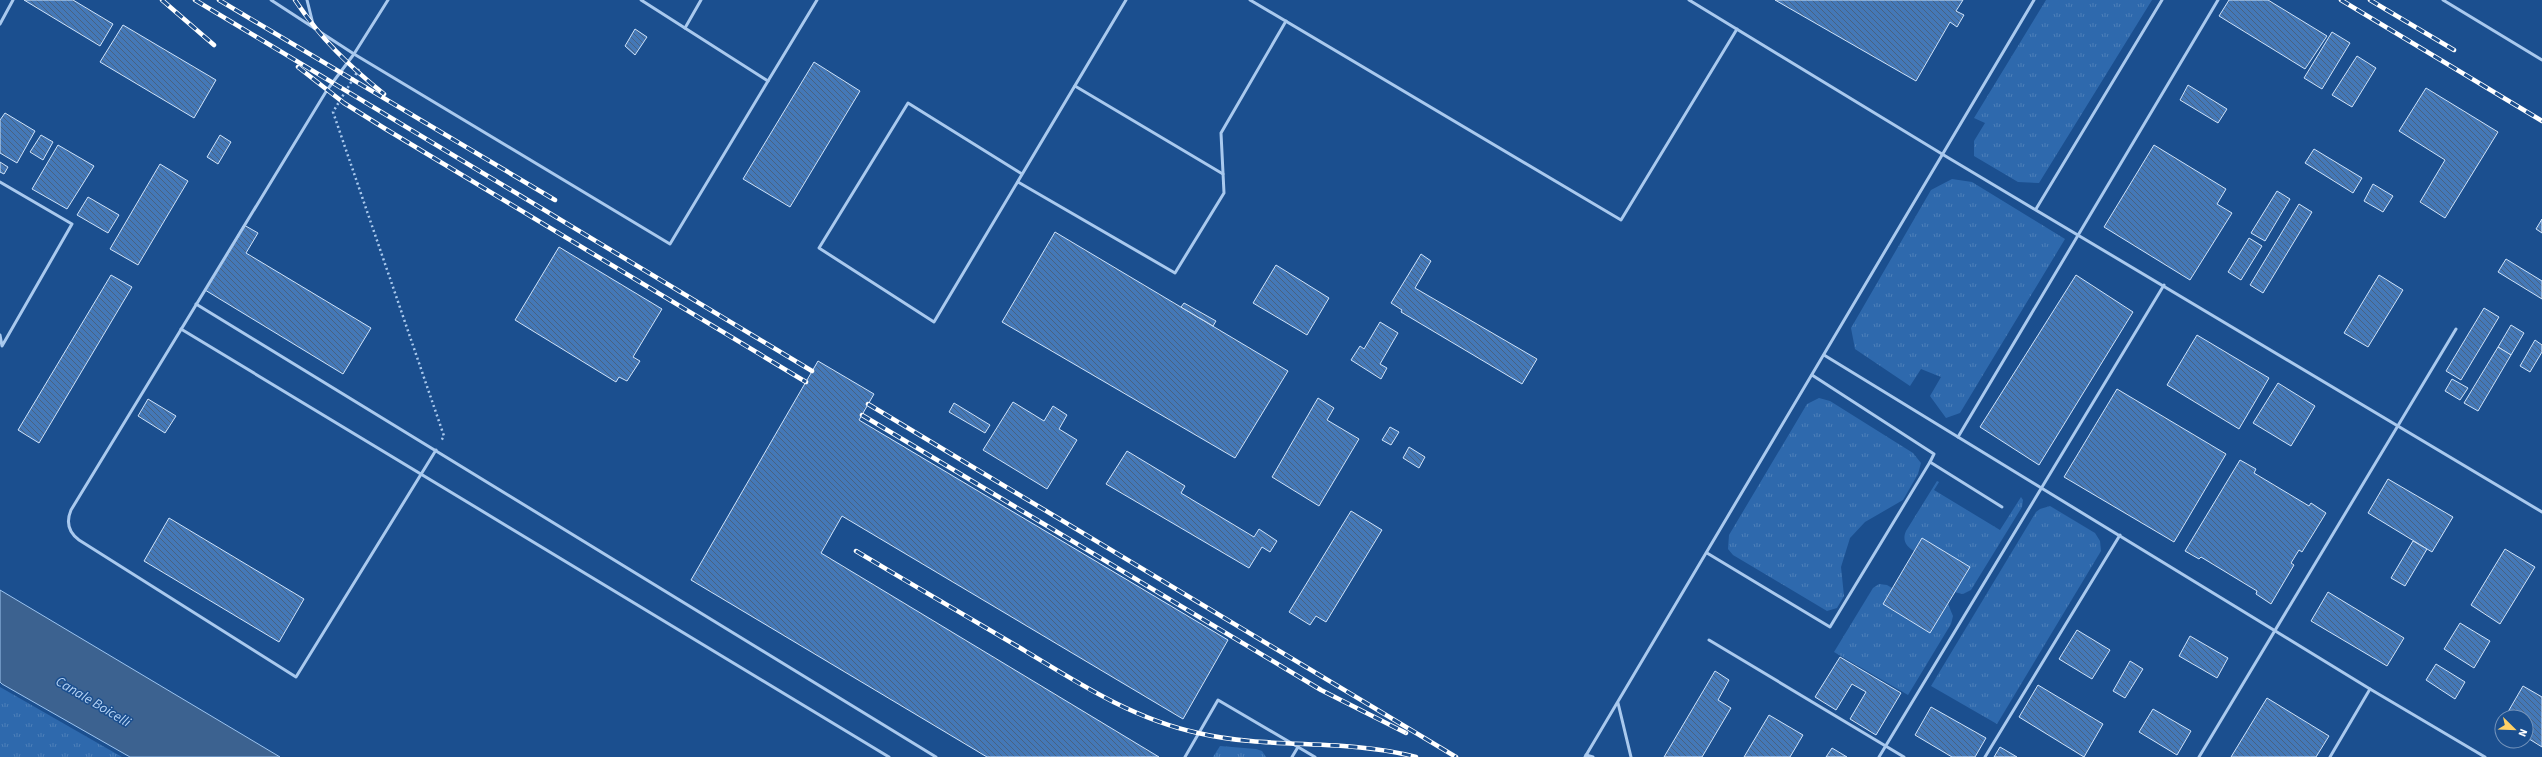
<svg xmlns="http://www.w3.org/2000/svg" width="2542" height="757" viewBox="0 0 2542 757" font-family="'Source Sans 3',sans-serif">
<style>
.grass{fill:url(#grass-tufts)}
.water{fill:#3c6290;stroke:#9cc4f0}
.building{fill:url(#building-back-hatch);stroke:#cfe3fa}
.lines{fill:none;stroke-linecap:round;stroke-linejoin:round}
.path{stroke:#a9c9ee;stroke-width:2.5;stroke-dasharray:2 3;stroke-linecap:butt}
.service{stroke:#a9c9ee;stroke-width:3}
.rail-casing{stroke:#fff;stroke-width:4.5}
.rail{stroke:#1b4f8f;stroke-width:3;stroke-dasharray:9;stroke-linecap:butt}
.labels{text-anchor:middle;dominant-baseline:central;stroke-width:3;stroke-linejoin:round;paint-order:stroke}
.water-label{font-size:14px;font-style:italic;fill:#b5d3f5;stroke:#1b4f8f}
</style>
<defs>
<pattern id="grass-tufts" width="24" height="20" patternUnits="userSpaceOnUse"><rect width="24" height="20" fill="#2e69ad"/><path d="M3 7l-1-3M5 7V3M7 7l1-3M15 17l-1-3M17 17v-4M19 17l1-3" fill="none" stroke="#4d80b9"/></pattern>
<pattern id="building-back-hatch" width="6" height="6" patternUnits="userSpaceOnUse"><rect width="6" height="6" fill="#4478b7"/><path d="M-1 5l2 2M0 0l6 6M5-1l2 2" fill="none" stroke="#486282"/></pattern>
</defs>
<rect width="100%" height="100%" fill="#1b4f8f"/>
<!-- grass -->
<g class="grass">
<polygon points="2046,0 2152,0 2039,183 2018,182 1974,156 1974,141 1985,123 1974,118"/>
<polygon points="1952,179 1972,182 2065,239 1960,413 1946,418 1930,396 1941,377 1921,369 1910,386 1855,349 1851,328 1931,190"/>
<polygon points="1819,398 1830,401 1913,453 1921,463 1918,474 1903,500 1865,522 1850,538 1841,567 1844,596 1837,608 1827,611 1733,555 1728,549 1729,535 1807,404"/>
<path d="M1937 481 1939 482 1934 490 2000 530 2021 497 2023 500 2022 507 1971 590 1963 594 1954 592 1922 539 1914 551C1906 546 1902 540 1906 531Z"/>
<polygon points="2050,506 2095,533 2100,541 2101,551 1997,724 1931,686 2036,512 2040,509"/>
<polygon points="1879,584 1887,585 1892,588 1883,604 1930,633 1948,604 1953,616 1951,624 1908,695 1834,652 1873,588"/>
<polygon points="0,687 122,757 0,757"/>
<polygon points="1220,746 1256,749 1262,751 1266,757 1213,757"/>
</g>
<!-- water -->
<polygon class="water" points="0,590 280,757 130,757 2,684 0,682"/>
<!-- building -->
<g class="building">
<polygon points="24,0 73,0 113,24 100,46"/>
<polygon points="1775,0 1963,0 1956,11 1964,15 1957,27 1950,22 1916,81"/>
<polygon points="2229,0 2268,0 2327,36 2305,69 2219,16"/>
<polygon points="123,25 216,80 194,118 100,62"/>
<polygon points="635,29 647,37 635,55 625,46"/>
<polygon points="2332,32 2350,43 2322,89 2304,78"/>
<polygon points="2357,56 2376,68 2352,107 2332,95"/>
<polygon points="814,62 860,91 790,207 743,179"/>
<polygon points="2188,85 2227,109 2218,123 2180,100"/>
<polygon points="2426,88 2498,132 2445,218 2420,202 2445,160 2399,131"/>
<polygon points="5,113 35,131 17,163 0,153 0,120"/>
<polygon points="41,135 53,142 43,160 30,152"/>
<polygon points="220,135 231,142 218,164 207,157"/>
<polygon points="58,145 94,166 67,209 32,189"/>
<polygon points="2154,145 2226,189 2217,204 2232,213 2190,280 2104,227"/>
<polygon points="2314,149 2362,178 2353,193 2305,163"/>
<polygon points="0,162 8,167 4,174 0,172"/>
<polygon points="160,164 188,181 138,265 110,249"/>
<polygon points="2373,184 2393,196 2383,212 2364,201"/>
<polygon points="2277,191 2290,199 2265,241 2251,233"/>
<polygon points="88,197 119,215 108,233 77,215"/>
<polygon points="2299,204 2312,212 2263,293 2250,285"/>
<polygon points="2542,219 2542,233 2536,229"/>
<polygon points="244,225 258,233 246,253 371,328 343,374 205,290"/>
<polygon points="1055,232 1288,371 1235,458 1002,322"/>
<polygon points="2249,238 2262,246 2241,280 2228,272"/>
<polygon points="559,247 662,309 633,357 640,361 627,381 619,377 616,382 515,320"/>
<polygon points="1421,254 1431,261 1415,288 1537,359 1522,384 1401,312 1402,310 1391,303"/>
<polygon points="2506,259 2542,281 2542,299 2498,272"/>
<polygon points="1276,265 1329,298 1307,335 1253,303"/>
<polygon points="111,275 132,287 39,443 18,430"/>
<polygon points="2076,275 2133,312 2039,465 1980,427"/>
<polygon points="2379,275 2403,290 2368,347 2344,333"/>
<polygon points="1184,303 1216,321 1213,326 1181,307"/>
<polygon points="2484,308 2499,317 2461,380 2446,371"/>
<polygon points="1380,322 1398,333 1380,364 1387,368 1381,379 1351,360 1360,346 1364,349"/>
<polygon points="2511,325 2524,333 2511,355 2498,347"/>
<polygon points="2197,335 2269,378 2239,429 2167,385"/>
<polygon points="2535,340 2542,345 2542,352 2530,372 2520,366"/>
<polygon points="2498,347 2511,355 2478,411 2464,403"/>
<polygon points="818,361 874,394 859,420 1228,640 1183,719 842,516 821,553 1159,757 987,757 691,580"/>
<polygon points="2452,379 2468,388 2460,400 2445,391"/>
<polygon points="2278,383 2315,406 2291,446 2253,423"/>
<polygon points="2117,389 2226,454 2174,542 2064,477"/>
<polygon points="1318,398 1334,408 1327,420 1359,439 1319,506 1272,477"/>
<polygon points="148,399 176,416 165,433 138,416"/>
<polygon points="1013,402 1044,421 1053,406 1067,415 1059,429 1077,440 1047,489 983,450"/>
<polygon points="954,403 990,425 985,433 949,412"/>
<polygon points="1390,427 1399,432 1391,445 1382,440"/>
<polygon points="1409,447 1425,457 1419,468 1403,458"/>
<polygon points="1127,451 1185,486 1181,493 1254,537 1259,529 1277,541 1270,552 1262,547 1249,568 1106,484"/>
<polygon points="2240,460 2256,469 2254,473 2309,506 2311,503 2326,513 2302,552 2299,550 2291,563 2294,565 2271,604 2256,594 2257,591 2201,557 2199,559 2185,551"/>
<polygon points="2388,479 2453,517 2432,552 2368,513"/>
<polygon points="1351,511 1382,530 1326,622 1316,616 1310,625 1289,612"/>
<polygon points="169,518 304,599 279,642 144,561"/>
<polygon points="1922,538 1970,567 1930,633 1883,604"/>
<polygon points="2413,541 2427,549 2405,586 2391,578"/>
<polygon points="2505,549 2535,567 2500,624 2471,605"/>
<polygon points="2328,592 2404,638 2387,666 2311,621"/>
<polygon points="2460,623 2490,641 2474,668 2444,649"/>
<polygon points="2077,630 2110,650 2092,679 2059,659"/>
<polygon points="2190,636 2228,658 2217,678 2179,656"/>
<polygon points="1840,657 1901,693 1876,735 1850,719 1866,692 1852,684 1836,710 1815,697"/>
<polygon points="2130,661 2143,669 2125,698 2113,691"/>
<polygon points="2436,664 2465,682 2455,699 2426,680"/>
<polygon points="1715,671 1729,680 1718,700 1731,708 1702,757 1664,757"/>
<polygon points="2038,685 2103,724 2084,757 2019,717"/>
<polygon points="2523,686 2542,697 2542,747 2526,737 2526,717 2505,717"/>
<polygon points="2267,698 2329,736 2316,757 2231,757"/>
<polygon points="1931,707 1986,738 1975,757 1952,757 1915,735"/>
<polygon points="2153,709 2191,731 2177,755 2139,732"/>
<polygon points="1769,715 1803,735 1790,757 1744,757"/>
<polygon points="2000,747 2017,757 1994,757"/>
<polygon points="1832,748 1847,757 1826,757"/>
</g>
<g class="lines">
<!-- path -->
<polyline class="path" points="359,69 333,112 444,436 441,441"/>
<!-- service -->
<g class="service">
<polyline points="271,0 354,54 670,244 768,81 641,0"/>
<polyline points="307,0 314,28"/>
<path d="M388 0 354 54 327 90 71 510C66 522 68 532 79 540L296 677 436 450"/>
<polyline points="1250,0 1621,220 1737,29"/>
<polyline points="1689,0 1942,154 2542,512"/>
<polyline points="2443,0 2542,60"/>
<polyline points="0,24 13,0"/>
<polyline points="685,28 701,0"/>
<polyline points="768,81 817,0"/>
<polyline points="1075,86 1223,174"/>
<polyline points="1022,174 908,103 819,248 934,322 1126,0"/>
<polyline points="0,182 72,224 2,346 0,335"/>
<polyline points="1018,182 1175,273 1224,193 1221,133 1286,21"/>
<polyline points="2036,209 2162,0"/>
<polyline points="196,304 936,757"/>
<polyline points="181,329 889,757"/>
<polyline points="1824,355 2370,689 2330,757"/>
<polyline points="1958,437 2218,0"/>
<polyline points="1930,462 2002,507"/>
<polyline points="1707,553 1830,627 1930,462 1934,454 1812,375"/>
<polyline points="1709,640 1904,757"/>
<polyline points="2370,689 2485,757"/>
<polyline points="1618,703 1631,757"/>
<polyline points="1586,755 1593,757"/>
<polyline points="1185,757 1218,700 1315,757"/>
<polyline points="1292,757 1298,747"/>
<polyline points="1585,757 2034,0"/>
<polyline points="1879,757 2164,285"/>
<polyline points="1985,757 2120,535"/>
<polyline points="2199,757 2456,329"/>
</g>
<!-- rail casing -->
<g class="rail-casing">
<g id="rail">
<polyline points="162,0 214,45"/>
<polyline points="195,0 812,371"/>
<polyline points="219,0 555,200"/>
<path d="M295 0C321 39 348 65 384 94"/>
<polyline points="2341,0 2542,121"/>
<polyline points="2370,0 2454,50"/>
<polyline points="298,67 344,103 384,128 806,382"/>
<polyline points="868,404 1456,757"/>
<polyline points="862,415 1321,690 1406,733"/>
<path d="M856 551C911 584 966 616 1022 649 1078 683 1133 719 1198 733 1270 750 1345 738 1416 757"/>
</g>
</g>
<!-- rail -->
<use href="#rail" class="rail"/>
</g>
<g class="labels">
<!-- water labels -->
<g class="water-label">
<text transform="translate(93 702) rotate(31)">Canale Boicelli</text>
</g>
</g>
<!-- north arrow -->
<g transform="translate(2514 729) rotate(113)"><circle r="19" fill="#1b4f8f" stroke="#7695bc"/>
<path d="M0-3L7 15L0 10L-7 15Z" fill="#ffd166"/>
<text y="-6" font-size="11" font-weight="bold" text-anchor="middle" fill="#ffffff">N</text>
</g>
</svg>
